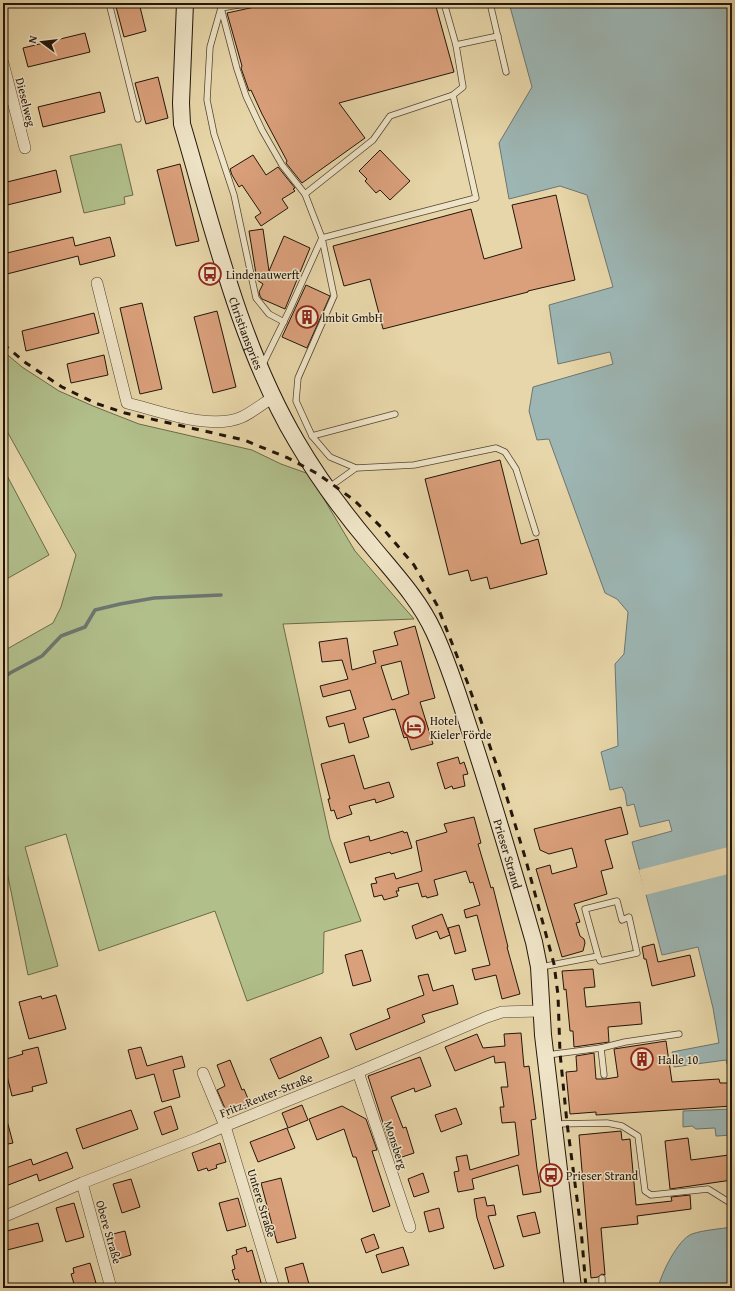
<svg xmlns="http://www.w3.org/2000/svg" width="735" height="1291" viewBox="0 0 735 1291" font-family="'Gentium Book Plus',serif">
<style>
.green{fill:#b1bf8b;stroke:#6a6a4a}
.water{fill:#9db6b4;stroke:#6c7670}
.pier{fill:#e7d6a9}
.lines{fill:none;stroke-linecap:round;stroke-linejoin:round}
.stream{stroke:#6c7670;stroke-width:3.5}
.building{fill:#daa07b;stroke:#22150a;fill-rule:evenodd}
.lane-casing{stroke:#534532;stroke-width:7}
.street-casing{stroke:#534532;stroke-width:12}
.secondary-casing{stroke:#22150a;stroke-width:18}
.lane{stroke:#efe4c7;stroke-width:5.5}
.street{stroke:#efe4c7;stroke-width:11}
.secondary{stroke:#efe4c7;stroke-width:16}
.rail{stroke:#22150a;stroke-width:3;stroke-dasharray:7 7;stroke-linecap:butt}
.labels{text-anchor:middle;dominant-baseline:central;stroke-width:3;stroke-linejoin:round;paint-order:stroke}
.street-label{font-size:12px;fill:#22150a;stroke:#efe4c7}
.poi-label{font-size:12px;fill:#22150a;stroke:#efe4c7;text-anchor:start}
</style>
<rect width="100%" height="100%" fill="#e7d6a9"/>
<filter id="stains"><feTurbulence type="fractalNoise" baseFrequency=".005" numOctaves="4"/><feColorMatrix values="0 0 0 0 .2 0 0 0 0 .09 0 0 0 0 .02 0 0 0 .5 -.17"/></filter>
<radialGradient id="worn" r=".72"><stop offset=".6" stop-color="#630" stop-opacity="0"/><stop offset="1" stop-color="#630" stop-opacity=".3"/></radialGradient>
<!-- green -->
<g class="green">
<polygon points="121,144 133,195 124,197 125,204 84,213 70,156"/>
<polygon points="3,351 22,367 59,391 93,406 139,424 252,450 281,464 309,474 355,551 414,619 283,624 330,839 361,921 324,932 323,973 247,1001 215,911 99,951 66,834 25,847 58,966 28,975 3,852 3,651 7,649 53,623 61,607 76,555 3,424"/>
<polygon points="3,468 49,555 3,581"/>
</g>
<!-- water -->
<g class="water">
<polygon points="509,3 732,3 732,1081 726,1060 674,1067 672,1052 719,1043 713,1008 698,947 662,955 632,842 672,831 669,820 640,827 634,804 627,806 625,793 622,787 610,790 601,752 618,746 615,664 624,654 628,612 617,599 605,593 549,439 537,440 529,411 533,387 613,364 610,352 558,364 549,305 613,287 587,195 560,186 509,199 499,143 532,87"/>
<polygon points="732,1109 732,1135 717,1136 716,1136 715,1128 696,1129 692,1126 683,1127 683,1111"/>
<path d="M732 1227V1288H658C661 1274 678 1239 692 1234 703 1230 720 1229 732 1227Z"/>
</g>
<!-- pier -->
<polygon class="pier" points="732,846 732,873 645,895 639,870"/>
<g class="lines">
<!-- stream -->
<polyline class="stream" points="3,678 10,673 42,656 61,636 85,627 95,610 120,604 154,598 221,595"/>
</g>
<!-- building -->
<g class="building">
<polygon points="115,3 139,3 146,31 124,37"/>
<polygon points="273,3 435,3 454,72 339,103 365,138 302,183 286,163 287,161 262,114 251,90 249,91 241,68 242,66 227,13"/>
<polygon points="85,33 90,52 28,67 23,48"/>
<polygon points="158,77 168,118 146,124 135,83"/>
<polygon points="100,92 105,112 43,127 38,107"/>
<polygon points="380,150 410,181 390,200 380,190 376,193 365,181 367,179 359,171"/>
<polygon points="253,155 266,175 278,167 295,188 293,189 295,191 282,199 288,208 261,226 255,217 261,213 242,185 239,187 232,175 230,169"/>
<polygon points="180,164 199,241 176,246 157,170"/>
<polygon points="56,170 61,192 3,206 3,183"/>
<polygon points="556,195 575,280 528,291 528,292 383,329 370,279 344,286 333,246 471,209 484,259 522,248 512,205"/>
<polygon points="263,229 269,271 284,236 310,248 285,309 262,299 260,296 259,292 263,284 257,280 249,231"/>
<polygon points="73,237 75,246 110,237 115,256 80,265 78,256 3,275 3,254"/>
<polygon points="306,285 330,296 307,348 282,337"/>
<polygon points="142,303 162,389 140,394 120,308"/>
<polygon points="217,311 236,387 213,393 194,317"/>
<polygon points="94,313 99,333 26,351 22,331"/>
<polygon points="104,355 108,375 71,383 67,364"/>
<polygon points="500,460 521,544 538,539 547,574 490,589 487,577 471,581 468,570 449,575 425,479"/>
<path d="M415 626 435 698 420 702 433 744 411 750 407 737 404 738 395 709 393 710V709L363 718 369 737 349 743 344 723 329 727 326 717 356 709 350 690 323 697 320 686 348 679 342 660 322 662 319 642 347 638 352 670 376 663 373 651 398 645 394 632ZM401 661 409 694 392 700 381 666Z"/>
<polygon points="354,755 364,789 389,782 394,797 376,803 375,799 349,806 352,814 337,819 334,810 331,811 328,799 330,799 321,764"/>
<polygon points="458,757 460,764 464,762 468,774 463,775 465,786 453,789 452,786 445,789 437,763"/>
<polygon points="621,807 628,834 605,840 613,868 601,871 607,894 574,904 580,922 576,923 580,936 584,939 585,943 583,951 562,957 536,869 550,865 552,874 577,867 572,848 549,854 540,850 534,829"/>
<polygon points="474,817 481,843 478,844 491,888 493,887 508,947 507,947 520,994 502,999 496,975 475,980 472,969 490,965 477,915 466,918 464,910 480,905 473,882 470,883 466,871 434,880 438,895 427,898 426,896 422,897 418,883 398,888 399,891 396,891 398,896 384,900 382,895 374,897 371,884 377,883 375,878 394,873 396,879 422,871 416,841 447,832 444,824"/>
<polygon points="403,831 404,833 407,832 412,848 391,854 390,852 350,863 344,843 369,836 370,841"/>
<polygon points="442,914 450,935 440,939 437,931 416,939 412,926"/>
<polygon points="459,925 466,951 455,954 448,928"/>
<polygon points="654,944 658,962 690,955 695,976 652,986 646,959 644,959 642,947"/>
<polygon points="362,950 371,981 353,986 345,955"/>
<polygon points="593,969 595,987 584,988 586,1007 640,1002 642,1024 608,1027 609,1042 574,1047 573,1031 570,1031 566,989 564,990 562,971"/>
<polygon points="428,974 433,991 453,985 458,1004 422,1015 425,1022 356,1050 350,1034 390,1018 387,1009 424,995 418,976"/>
<polygon points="56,995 66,1029 29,1039 19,1002 41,996 42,999"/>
<polygon points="521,1033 524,1067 529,1066 536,1119 531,1120 537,1169 541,1192 523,1195 518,1165 472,1179 474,1189 458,1192 454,1172 459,1171 456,1157 467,1155 470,1170 519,1155 515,1122 502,1123 500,1107 504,1107 501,1087 508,1087 505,1062 495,1063 494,1056 455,1071 445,1047 477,1034 483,1048 505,1046 504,1034"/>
<polygon points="321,1037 329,1057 279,1079 270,1059"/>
<polygon points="666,1041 672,1082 719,1079 720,1083 730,1083 732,1106 596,1115 596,1112 570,1114 566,1072 577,1071 576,1056 594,1053 596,1079 605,1079 618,1077 614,1049"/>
<polygon points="38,1047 47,1083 32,1087 33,1091 12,1096 3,1060 23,1054 22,1051"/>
<polygon points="141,1047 147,1066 182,1056 185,1067 173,1070 180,1097 162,1102 154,1074 136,1079 128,1050"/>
<polygon points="420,1057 431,1086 415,1092 414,1088 391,1097 403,1128 406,1127 414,1153 396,1159 391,1145 390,1145 368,1076"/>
<polygon points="230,1060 242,1090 244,1089 251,1106 228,1115 217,1090 225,1086 217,1065"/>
<polygon points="302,1105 308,1120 288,1128 282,1113"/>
<polygon points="171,1106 178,1129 162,1135 154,1112"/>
<polygon points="342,1106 366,1119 377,1150 372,1151 390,1206 373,1212 356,1157 353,1157 344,1129 317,1140 309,1119"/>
<polygon points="456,1108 462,1124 441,1132 435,1115"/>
<polygon points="131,1110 138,1129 83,1149 76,1129"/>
<polygon points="3,1117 6,1117 13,1143 3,1145"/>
<polygon points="287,1128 295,1148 258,1162 250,1142"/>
<polygon points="621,1131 622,1140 630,1139 636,1205 672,1201 671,1197 690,1195 691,1209 637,1216 638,1224 601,1228 605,1275 602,1274 598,1277 591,1278 579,1135"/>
<polygon points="688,1138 691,1160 729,1155 732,1180 670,1189 665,1141"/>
<polygon points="220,1143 226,1162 216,1165 217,1168 208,1171 207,1168 198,1171 192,1153"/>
<polygon points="67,1152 73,1168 39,1181 37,1174 3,1187 3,1169 31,1159 33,1165"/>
<polygon points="423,1173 429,1192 414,1197 408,1179"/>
<polygon points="281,1178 296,1238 277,1243 261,1183"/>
<polygon points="131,1179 140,1207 122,1213 113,1184"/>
<polygon points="485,1197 487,1206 494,1205 496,1215 488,1216 504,1266 494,1269 477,1218 474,1199"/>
<polygon points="238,1198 246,1226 227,1231 219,1203"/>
<polygon points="74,1203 84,1237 66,1242 56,1208"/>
<polygon points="439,1208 444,1228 429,1232 424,1212"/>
<polygon points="535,1212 540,1233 523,1237 517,1216"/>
<polygon points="38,1223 43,1241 3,1251 3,1232"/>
<polygon points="125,1231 131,1255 115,1260 109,1235"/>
<polygon points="374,1234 379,1248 366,1253 361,1239"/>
<polygon points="246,1247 247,1252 252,1250 262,1286 256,1288 241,1288 238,1279 235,1280 232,1270 235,1269 232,1256 237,1254 236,1250"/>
<polygon points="403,1247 409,1265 382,1273 376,1255"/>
<polygon points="90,1263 96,1283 80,1288 79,1286 75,1287 71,1274 74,1273 73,1268"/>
<polygon points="303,1263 309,1284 290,1288 285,1268"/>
</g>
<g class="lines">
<!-- lane casing -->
<g class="lane-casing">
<g id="lane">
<polyline points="109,3 138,119"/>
<polyline points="222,3 221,8 210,47 207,100 214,134 234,195 256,298 269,314 284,322"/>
<polyline points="250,3 221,8 237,69 246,96 262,130 282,165 305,194"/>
<polyline points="444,3 456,45 498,36"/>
<polyline points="490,3 506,72"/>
<polyline points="262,366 289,311 322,238 305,194 373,140 390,116 453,95 463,87 456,45"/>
<polyline points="312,436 395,414"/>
<polyline points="356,468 414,465 496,448 505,452 516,469 536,533"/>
<polyline points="328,488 356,468 330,457 312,436 296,401 298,378 334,296 322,238 476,198 453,95"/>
<polyline points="541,967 598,956 600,961 637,953 629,917 622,920 617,901 585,909 598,956"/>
<polyline points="601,1048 625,1042 679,1034"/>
<polyline points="547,1055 601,1048 604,1075"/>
<polyline points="554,1124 607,1123 622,1126 638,1136 645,1191 651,1195 708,1189 732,1204"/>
<polyline points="602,1278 602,1288"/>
<polyline points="558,1288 572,1287"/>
</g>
</g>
<!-- street casing -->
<g class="street-casing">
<g id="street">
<polyline points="3,63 25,148"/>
<path d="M97 283 127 403C160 411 211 431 242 417 253 412 263 403 274 397"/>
<polyline points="358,1072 410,1227"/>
<polyline points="203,1073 225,1126 274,1288"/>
<polyline points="82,1183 111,1288"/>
<polyline points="3,1217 82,1183 198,1138 225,1126 358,1072 487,1017 502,1012 542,1011"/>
</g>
</g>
<!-- secondary casing -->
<g class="secondary-casing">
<g id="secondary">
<path id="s1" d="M185 3 181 103 182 124C213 229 241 348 297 442 318 478 344 513 371 545 394 573 419 599 434 632 448 662 458 694 468 725 492 797 513 869 534 942L539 967 543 1035 573 1288"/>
</g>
</g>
<!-- lane -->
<use href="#lane" class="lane"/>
<!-- street -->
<use href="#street" class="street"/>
<!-- secondary -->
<use href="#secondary" class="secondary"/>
<!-- rail -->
<polyline class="rail" points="3,344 26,363 62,387 95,403 125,413 244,440 288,458 318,474 354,500 385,531 414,565 437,605 468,684 500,775 525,857 554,964 558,995 560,1053 567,1123 581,1229 586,1288"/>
</g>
<!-- icons -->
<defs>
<g id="bus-ring" transform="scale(1.15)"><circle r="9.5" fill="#efe4c7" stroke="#8f2418" stroke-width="1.5"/><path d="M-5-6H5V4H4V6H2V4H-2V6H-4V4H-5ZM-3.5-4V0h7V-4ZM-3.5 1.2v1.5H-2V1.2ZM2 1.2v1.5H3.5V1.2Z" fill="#8f2418"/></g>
<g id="building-ring" transform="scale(1.15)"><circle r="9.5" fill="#efe4c7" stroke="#8f2418" stroke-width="1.5"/><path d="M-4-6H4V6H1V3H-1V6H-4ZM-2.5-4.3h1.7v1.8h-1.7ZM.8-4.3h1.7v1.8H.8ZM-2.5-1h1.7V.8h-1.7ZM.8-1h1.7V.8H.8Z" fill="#8f2418"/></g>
<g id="hotel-ring" transform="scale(1.15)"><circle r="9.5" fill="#efe4c7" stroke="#8f2418" stroke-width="1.5"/><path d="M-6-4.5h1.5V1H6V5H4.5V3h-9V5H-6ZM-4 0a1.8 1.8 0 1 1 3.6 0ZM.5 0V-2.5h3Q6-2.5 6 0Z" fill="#8f2418"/></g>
</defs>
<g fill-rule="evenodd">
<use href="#bus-ring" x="210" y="274"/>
<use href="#building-ring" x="307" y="317"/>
<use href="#hotel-ring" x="414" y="727"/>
<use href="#building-ring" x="642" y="1059"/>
<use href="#bus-ring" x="551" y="1175"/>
</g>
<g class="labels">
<!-- street labels -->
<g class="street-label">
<text transform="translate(26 102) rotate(76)">Dieselweg</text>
<text stroke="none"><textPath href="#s1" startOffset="340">Christianspries</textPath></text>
<text stroke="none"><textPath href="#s1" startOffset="929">Prieser Strand</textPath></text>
<text transform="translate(266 1095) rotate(-22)">Fritz-Reuter-Straße</text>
<text transform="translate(396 1145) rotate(72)">Monsberg</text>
<text transform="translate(262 1203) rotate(73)">Untere Straße</text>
<text transform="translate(109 1232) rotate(74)">Obere Straße</text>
</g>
<!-- poi labels -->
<g class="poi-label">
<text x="226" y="274">Lindenauwerft</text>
<text x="322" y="317">lmbit GmbH</text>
<text x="430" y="720">Hotel<tspan x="430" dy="14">Kieler Förde</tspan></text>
<text x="658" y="1059">Halle 10</text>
<text x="566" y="1175">Prieser Strand</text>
</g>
</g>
<!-- margin -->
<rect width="735" height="1291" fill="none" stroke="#e7d6a9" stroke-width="16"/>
<rect x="4" y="4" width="727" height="1283" fill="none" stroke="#22150a" stroke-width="2"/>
<rect x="8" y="8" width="719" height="1275" fill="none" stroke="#22150a"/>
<!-- north arrow -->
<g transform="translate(42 42) rotate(285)" stroke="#efe4c7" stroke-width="3" paint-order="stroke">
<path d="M0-3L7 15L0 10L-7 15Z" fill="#22150a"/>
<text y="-6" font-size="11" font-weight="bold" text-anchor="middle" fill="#22150a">N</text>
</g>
<rect width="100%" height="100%" filter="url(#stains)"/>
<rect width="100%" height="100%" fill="url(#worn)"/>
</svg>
